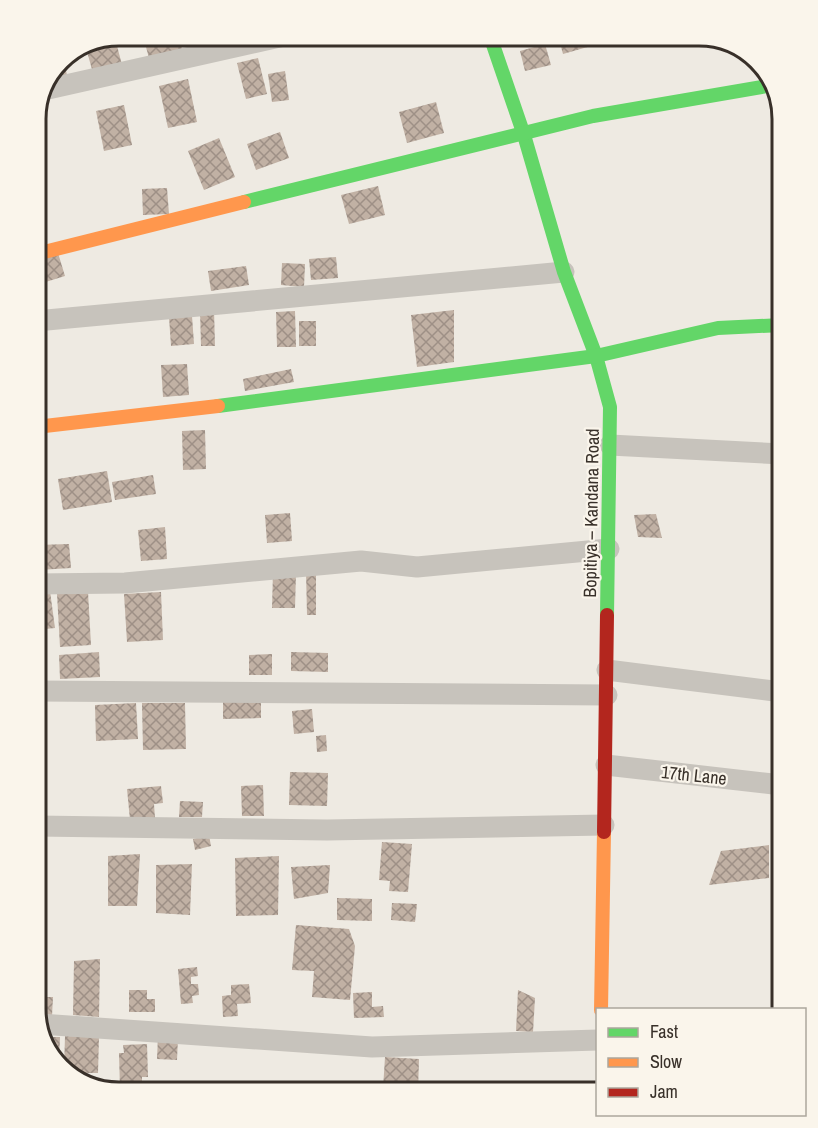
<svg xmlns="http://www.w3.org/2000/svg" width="818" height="1128" viewBox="0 0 818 1128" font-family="'Archivo Narrow',sans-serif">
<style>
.building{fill:url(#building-cross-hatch)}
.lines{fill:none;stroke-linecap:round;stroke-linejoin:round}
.street{stroke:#c7c3bc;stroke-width:21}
.fast{stroke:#63d668;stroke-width:14}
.slow{stroke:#ff974d;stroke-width:14}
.jam{stroke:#b3261e;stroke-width:14}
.labels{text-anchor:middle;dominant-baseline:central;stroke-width:4.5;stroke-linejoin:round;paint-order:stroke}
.street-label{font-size:18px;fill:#383029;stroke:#faf5eb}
.rim{fill:none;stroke:#383029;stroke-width:3}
</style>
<defs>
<pattern id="building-cross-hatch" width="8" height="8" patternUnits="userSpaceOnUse" patternTransform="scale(1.5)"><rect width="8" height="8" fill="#c1b1a4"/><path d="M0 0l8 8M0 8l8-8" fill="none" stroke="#9e9086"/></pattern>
</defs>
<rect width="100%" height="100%" fill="#eeeae2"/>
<!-- building -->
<g class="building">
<polygon points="143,36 179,36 182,49 149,58"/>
<polygon points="558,36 588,36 591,46 563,54"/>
<polygon points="115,38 122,65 93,73 86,48"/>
<polygon points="545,44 551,65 525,71 520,51"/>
<polygon points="63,58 67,75 54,78"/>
<polygon points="258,58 267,94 246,99 237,63"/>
<polygon points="285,71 289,100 272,102 268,74"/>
<polygon points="188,79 197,122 168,128 159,86"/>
<polygon points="436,102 444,133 407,143 399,112"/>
<polygon points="124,105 132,145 104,151 96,111"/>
<polygon points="280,132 289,158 256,170 247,144"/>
<polygon points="219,138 235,177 204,190 188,151"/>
<polygon points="782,142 782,172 781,172 773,143"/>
<polygon points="378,186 385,215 349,224 341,195"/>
<polygon points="167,188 169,214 143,215 142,189"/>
<polygon points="58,253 65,276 36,285 36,259"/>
<polygon points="336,257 338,278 311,280 309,259"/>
<polygon points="282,263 305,264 304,287 281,285"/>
<polygon points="246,266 249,285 211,291 208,271"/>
<polygon points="200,310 214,310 215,346 201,346"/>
<polygon points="454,310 454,362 417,367 411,315"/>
<polygon points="295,311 296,347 277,347 276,312"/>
<polygon points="192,316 194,344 171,346 169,317"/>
<rect x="299" y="321" width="17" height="25"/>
<polygon points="187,364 189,395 163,397 161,365"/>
<polygon points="291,369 294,382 245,391 243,379"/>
<polygon points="205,430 206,469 183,470 182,431"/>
<polygon points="107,471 112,502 63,510 58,479"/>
<polygon points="153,475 156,494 115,500 112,482"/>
<polygon points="290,513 292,541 267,543 265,515"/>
<polygon points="656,514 662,538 638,537 634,515"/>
<polygon points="165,527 167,559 141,561 138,530"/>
<polygon points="69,544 71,568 39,570 37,545"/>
<polygon points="306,571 316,571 316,615 307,615"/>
<polygon points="273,572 296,573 295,608 272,608"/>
<polygon points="50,591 55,628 36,630 36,592"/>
<polygon points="88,592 91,645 60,647 57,594"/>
<polygon points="161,592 163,640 127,642 124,594"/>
<polygon points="99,652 100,677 60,679 59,655"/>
<polygon points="291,652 328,653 328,672 291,671"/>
<polygon points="272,654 272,675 249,675 249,655"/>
<polygon points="261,700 261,718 223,719 223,701"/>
<polygon points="136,703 138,739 96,741 95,705"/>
<polygon points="142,703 185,703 186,749 143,750"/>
<polygon points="312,709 314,732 294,734 292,711"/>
<polygon points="326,735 327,751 317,752 316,736"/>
<polygon points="290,772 328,773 327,806 289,805"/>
<polygon points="263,785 264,816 242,816 241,786"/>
<polygon points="161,786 163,803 154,804 155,818 130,820 127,789"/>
<polygon points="180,801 203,802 202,817 179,817"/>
<polygon points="209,835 211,846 195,850 193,839"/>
<polygon points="382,842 412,844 408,892 389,891 390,881 379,880"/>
<polygon points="769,845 769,878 709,885 721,851"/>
<polygon points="140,854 137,906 108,906 108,856"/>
<polygon points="279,856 278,915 236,916 235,858"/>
<polygon points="192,864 190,915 156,913 156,865"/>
<polygon points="330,865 328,893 294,899 291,867"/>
<polygon points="337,898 372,899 372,921 337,920"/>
<polygon points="392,903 417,904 415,922 391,920"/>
<polygon points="296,925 349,929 355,946 350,1000 312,997 314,971 292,970"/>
<polygon points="100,959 99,1017 73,1015 74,961"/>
<polygon points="197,967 198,976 191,977 191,984 198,984 199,995 192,996 193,1003 181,1004 178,969"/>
<polygon points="249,984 251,1003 237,1004 238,1016 223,1017 222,996 231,995 231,985"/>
<polygon points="36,985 45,986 45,997 53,997 52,1016 38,1016"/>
<polygon points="129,990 147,990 147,999 155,999 155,1012 129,1012"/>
<polygon points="518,990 535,998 533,1032 516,1031"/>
<polygon points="372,992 372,1007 383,1006 384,1017 354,1018 353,993"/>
<polygon points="65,1036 99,1037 98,1073 69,1073 64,1068"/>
<polygon points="158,1036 178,1038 177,1060 157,1059"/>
<polygon points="44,1037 60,1037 59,1063 47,1051"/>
<polygon points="147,1044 148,1077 142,1077 142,1090 120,1090 119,1053 124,1053 123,1045"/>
<polygon points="385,1057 419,1059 418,1091 383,1089"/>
<rect x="347" y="1083" width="20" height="9"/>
<polygon points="239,1086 259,1088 259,1092 238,1092"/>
</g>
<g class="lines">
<!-- street -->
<g class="street">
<polyline points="48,89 284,36"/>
<polyline points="36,321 564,272"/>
<polyline points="610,445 782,454"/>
<polyline points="36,584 125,583 361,561 417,567 609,549"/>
<polyline points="607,670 782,692"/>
<polyline points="36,691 607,695"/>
<polyline points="606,765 782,785"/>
<polyline points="36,826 327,830 604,825"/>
<polyline points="40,1024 372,1047 598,1040"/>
</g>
<!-- fast -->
<g class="fast">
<polyline points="490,36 524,135 564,272 596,356 610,407 607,615"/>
<polyline points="244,202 593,116 773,85"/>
<polyline points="218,406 596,356 718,328 782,325"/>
</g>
<!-- slow -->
<g class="slow">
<polyline points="36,254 244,202"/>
<polyline points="36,427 218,406"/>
<polyline points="601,1010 604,832"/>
</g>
<!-- jam -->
<polyline class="jam" points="604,832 607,615"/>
</g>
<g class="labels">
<!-- street labels -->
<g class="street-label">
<text transform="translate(591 513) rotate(-89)">Bopitiya – Kandana Road</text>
<text transform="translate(694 775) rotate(6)">17th Lane</text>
</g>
</g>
<!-- crop -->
<path d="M0 0H818V1128H0ZM119 46H699A73 73 0 0 1 772 119V1009A73 73 0 0 1 699 1082H119A73 73 0 0 1 46 1009V119A73 73 0 0 1 119 46Z" fill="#faf5eb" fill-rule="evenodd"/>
<path class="rim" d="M119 46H699A73 73 0 0 1 772 119V1009A73 73 0 0 1 699 1082H119A73 73 0 0 1 46 1009V119A73 73 0 0 1 119 46Z"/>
<!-- legend -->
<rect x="596" y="1008" width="210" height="108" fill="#faf5eb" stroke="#aca69d" stroke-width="1.5"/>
<rect x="608" y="1028" width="30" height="9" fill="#63d668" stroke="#aca69d" stroke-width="1.5"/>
<text x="650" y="1038" font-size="18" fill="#383029">Fast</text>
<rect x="608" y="1058" width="30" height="9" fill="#ff974d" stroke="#aca69d" stroke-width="1.5"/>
<text x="650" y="1068" font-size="18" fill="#383029">Slow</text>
<rect x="608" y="1088" width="30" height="9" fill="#b3261e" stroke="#aca69d" stroke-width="1.5"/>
<text x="650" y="1098" font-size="18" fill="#383029">Jam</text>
</svg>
